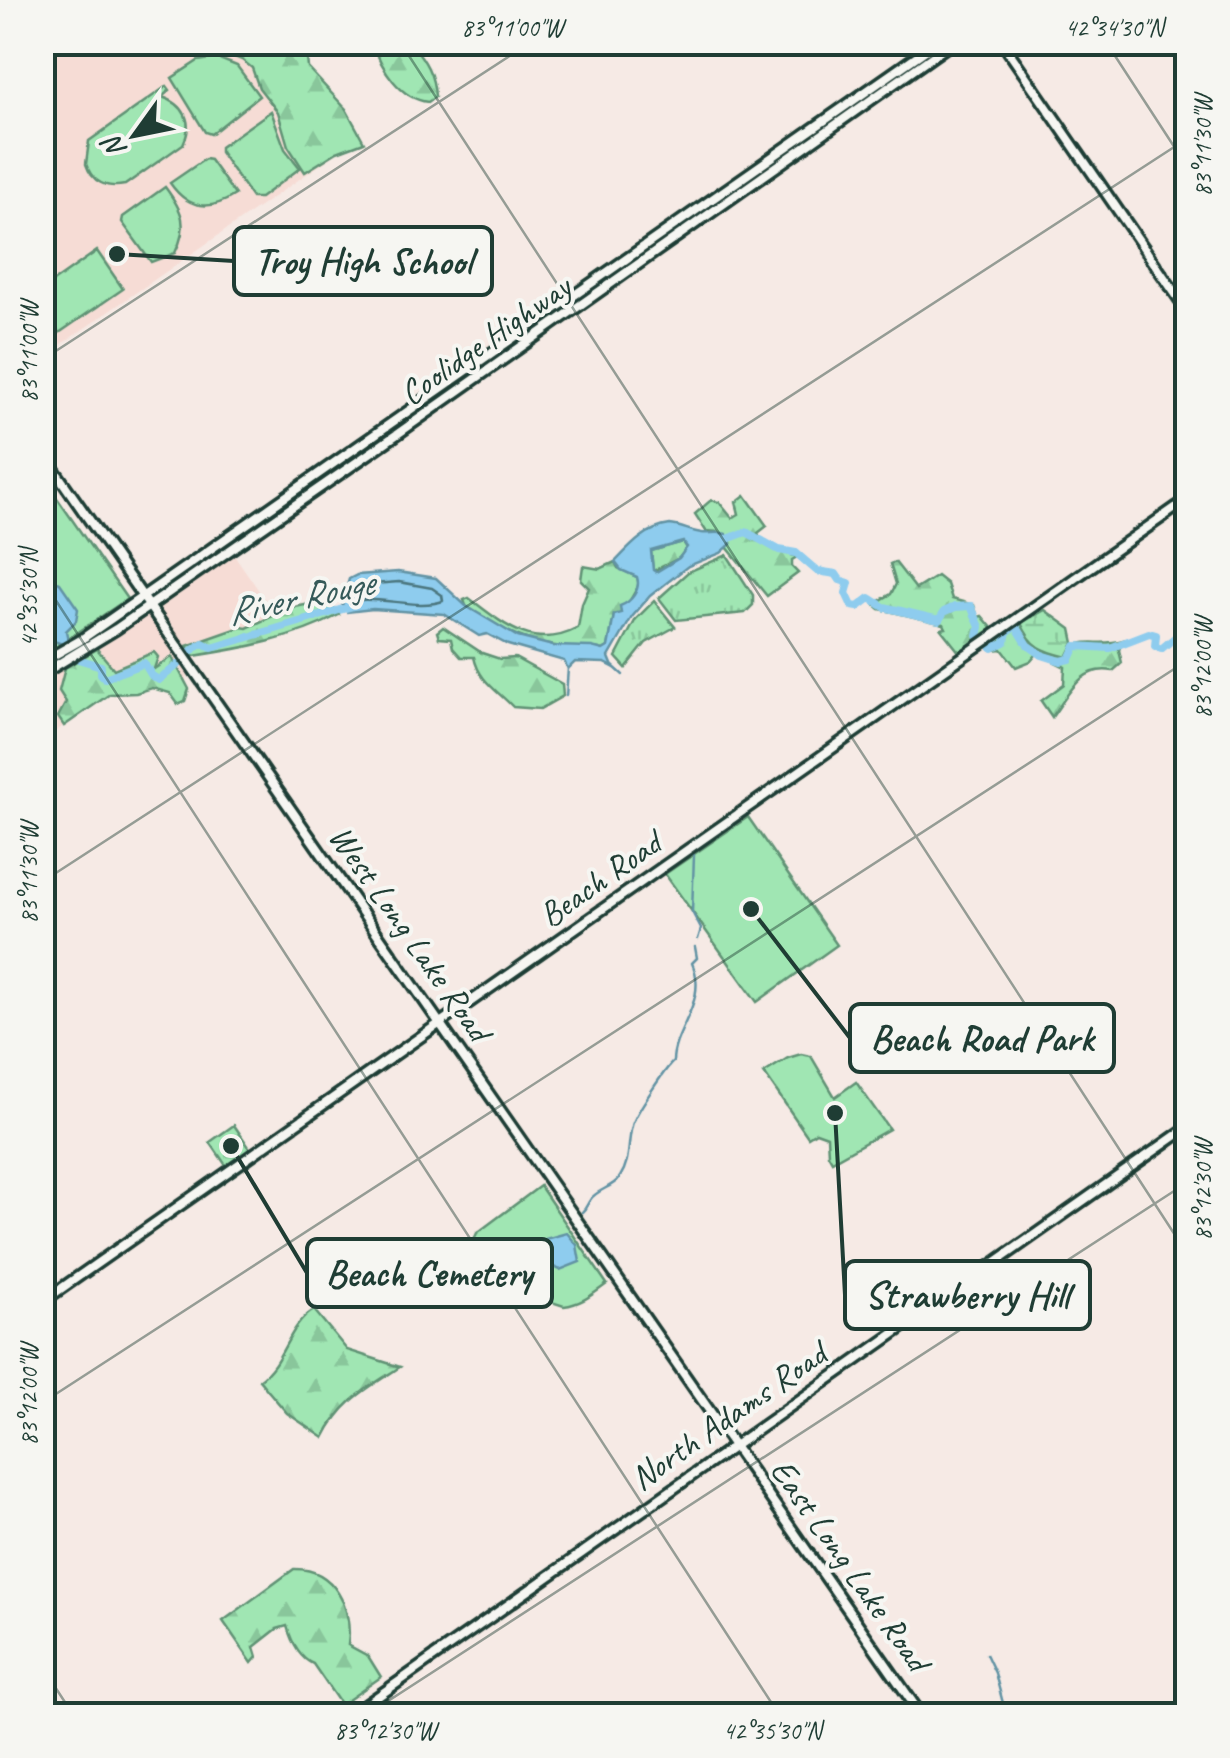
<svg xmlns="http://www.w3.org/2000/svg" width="1230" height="1758" viewBox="0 0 1230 1758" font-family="Caveat,sans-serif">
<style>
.built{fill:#f6dcd5}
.grass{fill:url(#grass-tufts);stroke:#609274;stroke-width:2.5}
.forest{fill:url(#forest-firs);stroke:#609274;stroke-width:2.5}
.wetland{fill:url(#wetland-marsh);stroke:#609274;stroke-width:2.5}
.cemetery{fill:url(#cemetery-stones);stroke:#609274;stroke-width:2.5}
.park{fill:#a0e6b3;stroke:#609274;stroke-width:2.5}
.water{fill:#8eccee;stroke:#6293a4;stroke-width:2.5;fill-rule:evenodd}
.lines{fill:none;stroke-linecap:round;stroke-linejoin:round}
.shore{stroke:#4b767e;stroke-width:2.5}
.stream{stroke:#6293a4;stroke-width:2.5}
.river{stroke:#8eccee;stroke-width:8}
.secondary-casing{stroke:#1f3d34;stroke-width:15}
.secondary{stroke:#f6f6f2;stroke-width:8}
.ticks{fill:none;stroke:#1f3d34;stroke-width:2.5;stroke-opacity:0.45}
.labels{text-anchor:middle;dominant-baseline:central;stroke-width:8;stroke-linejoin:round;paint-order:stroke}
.street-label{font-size:35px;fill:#1f3d34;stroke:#f6f6f2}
.water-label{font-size:38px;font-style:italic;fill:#355a59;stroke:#f6f6f2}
.leader{fill:none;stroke:#1f3d34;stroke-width:4}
.callout-dot{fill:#1f3d34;stroke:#f6f6f2;stroke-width:4}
.callout{fill:#f6f6f2;stroke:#1f3d34;stroke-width:4}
.callout-label{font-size:38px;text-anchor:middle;font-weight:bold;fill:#1f3d34}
.neatline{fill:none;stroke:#1f3d34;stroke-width:4}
.ticks-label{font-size:25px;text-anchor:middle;fill:#1f3d34}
</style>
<defs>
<pattern id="grass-tufts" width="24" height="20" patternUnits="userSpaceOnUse" patternTransform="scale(2.5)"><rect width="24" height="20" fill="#a0e6b3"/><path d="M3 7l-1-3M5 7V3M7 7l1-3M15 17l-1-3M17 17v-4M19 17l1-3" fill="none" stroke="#89c69b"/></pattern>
<pattern id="forest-firs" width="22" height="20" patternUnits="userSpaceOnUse" patternTransform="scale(2.5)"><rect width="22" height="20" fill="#a0e6b3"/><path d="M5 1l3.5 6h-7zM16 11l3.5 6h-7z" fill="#89c69b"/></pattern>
<pattern id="wetland-marsh" width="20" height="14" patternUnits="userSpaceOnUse" patternTransform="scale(2.5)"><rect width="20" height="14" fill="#a0e6b3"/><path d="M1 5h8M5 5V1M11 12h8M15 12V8" fill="none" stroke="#89c69b"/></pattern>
<pattern id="cemetery-stones" width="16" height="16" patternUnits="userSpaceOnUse" patternTransform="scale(2.5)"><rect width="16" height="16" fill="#a0e6b3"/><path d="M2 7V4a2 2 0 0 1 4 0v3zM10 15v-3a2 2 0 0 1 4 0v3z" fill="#89c69b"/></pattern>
</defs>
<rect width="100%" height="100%" fill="#f6eae5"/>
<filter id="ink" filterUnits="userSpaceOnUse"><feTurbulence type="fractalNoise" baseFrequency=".01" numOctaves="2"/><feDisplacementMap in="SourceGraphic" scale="20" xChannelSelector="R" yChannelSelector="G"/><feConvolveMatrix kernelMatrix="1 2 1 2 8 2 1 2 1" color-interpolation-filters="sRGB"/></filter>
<g filter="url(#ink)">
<!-- built -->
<g class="built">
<polygon points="43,43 268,43 340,151 43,357"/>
<polygon points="233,553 284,627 212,648 195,658 186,680 110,694 49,736 43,728 42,682 97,649"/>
</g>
<!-- grass -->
<g class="grass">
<polygon points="727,555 753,595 753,605 745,613 676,620 659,598 688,572"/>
<polygon points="654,601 675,627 646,643 626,668 616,657 636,619"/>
</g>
<!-- forest -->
<g class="forest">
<polygon points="200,43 294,43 293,47 307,58 308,68 346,109 364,142 337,152 305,172 288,146 278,112 259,88 252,68 242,60"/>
<path d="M373 43H411C425 60 434 74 435 97L428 102C400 99 381 68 373 43Z"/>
<path d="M745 495 767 526 758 533C764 551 782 551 797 557L792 560V567L798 573 767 596 727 547 731 543 719 532 706 531 695 514 711 500 719 502 732 518 739 514 736 502Z"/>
<polygon points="683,542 687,548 679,558 653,571 651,551"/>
<path d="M615 562 618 568 637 577 639 585 622 614 614 615 608 647 603 650C588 645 571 649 555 646 520 641 494 625 466 606L464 600 469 598C503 624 534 652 578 628L582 604 589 588 581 580 583 566 600 569Z"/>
<polygon points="895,562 916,589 937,576 947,584 952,599 974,605 978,617 982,616 993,629 960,653 941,629 946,628 944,624 880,609 874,604 891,594 896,584 890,564"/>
<path d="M310 604 332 605 339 615C294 639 244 648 194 656L187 646 241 627 247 628 290 608Z"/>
<polygon points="1021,623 1031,643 1040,650 1031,661 1016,667 1002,649 994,650 986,646 1014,624"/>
<path d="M443 627 482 653 500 659 515 658 562 684 563 696 540 709 513 707C497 690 479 681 474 657H461L453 648 451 639 439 638 437 632Z"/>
<path d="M1123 640 1119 650 1122 663 1113 671C1080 665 1069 694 1052 717L1041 701 1064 684 1065 667 1041 655 1042 652 1058 654C1088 634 1095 648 1123 640Z"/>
<polygon points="97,649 114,669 154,652 158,657 154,669 172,657 189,689 185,701 178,704 170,693 152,688 136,693 110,694 64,726 58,717 66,702 59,691 65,668"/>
<path d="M314 1310 347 1350 400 1367C366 1389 342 1401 324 1438L287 1413 259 1380C285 1362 287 1326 314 1310Z"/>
<path d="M294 1569C335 1568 353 1609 348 1645L368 1656 381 1677 341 1705 313 1664C299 1658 291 1640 287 1626L277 1629 254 1647 257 1657 252 1663 223 1621Z"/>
</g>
<!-- wetland -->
<path class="wetland" d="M1045 610 1071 629 1074 643 1067 657C1043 651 1032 648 1021 623Z"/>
<!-- cemetery -->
<polygon class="cemetery" points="234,1125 251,1150 227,1167 210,1142"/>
<!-- park -->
<g class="park">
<polygon points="217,58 237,66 259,96 211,134 205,132 172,78 198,61"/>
<path d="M167 86 170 90 162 97C185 104 194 123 183 144L125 185C106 189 92 182 86 164L89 141Z"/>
<polygon points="271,111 285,149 300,168 260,198 252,198 220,152 220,147"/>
<path d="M205 159 210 160 235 195C209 212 188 209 170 183Z"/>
<path d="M165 187C183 211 189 225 175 253L151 262 122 222 123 217Z"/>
<polygon points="97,251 123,289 59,333 43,310 43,289"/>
<polygon points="46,482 127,599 43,656 42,517 46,514 42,508 43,484"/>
<polygon points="748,817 837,945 757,1002 665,874"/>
<polygon points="801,1054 811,1056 835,1097 856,1082 889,1129 832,1161 828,1154 827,1136 816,1132 808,1137 764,1073 788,1058"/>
<path d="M540 1186 607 1284C593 1294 582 1304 564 1306L459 1272 477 1233Z"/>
</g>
<!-- water -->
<g class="water">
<path d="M670 525C682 526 691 532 702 533 711 534 717 531 726 534L731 544 721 553 688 566 650 596 632 617 609 657 613 667 605 663 575 662 568 669 564 661 508 645 487 634 479 636 444 614 373 609 347 612 342 603 349 579 357 575 398 572 436 578 466 606 518 637 553 646 592 647 603 650 608 647 614 615 621 613 620 606C631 602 641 590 637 577L621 570 615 562C631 545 646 528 670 525ZM683 542 687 547 679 558 656 572 653 570 651 551Z"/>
<polygon points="42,575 60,583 78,609 76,621 66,631 68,640 62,644 43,637"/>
<polygon points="567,1233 577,1245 580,1262 560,1270 543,1262 539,1252 545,1239"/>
</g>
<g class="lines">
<!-- shore -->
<path class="shore" d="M399 582 432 588 442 595 443 601C420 609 387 598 360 600L356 596 360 585Z"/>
<!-- stream -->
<g class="stream">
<polyline points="613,666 623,675"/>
<polyline points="566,696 568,668"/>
<polyline points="694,855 692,912 701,929 698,939"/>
<path d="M582 1212C586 1209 587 1204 590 1200 597 1189 613 1188 620 1177 631 1160 627 1145 632 1126 634 1115 666 1068 673 1062 673 1029 709 1001 692 963L697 958 695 947"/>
<polyline points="986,1654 995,1673 1004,1707"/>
<polyline points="1010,1715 1010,1716"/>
</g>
<!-- river -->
<g class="river">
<polyline points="722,541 746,532 779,550 796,553 817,571 836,574 840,580 849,583 846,593 852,606 858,607 870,598 884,607 939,620 944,612 955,607 971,606 980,627 978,636 993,648 1005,642 1007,632 1016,626 1028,645 1042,655 1061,661 1070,659 1076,646 1110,648 1149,633 1156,635 1155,646 1161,649 1178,635 1180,621 1188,614"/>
<polyline points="191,651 203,643 212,648 353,606"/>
<polyline points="78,659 101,666 101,674 105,678 144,663 152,676 159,680 179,664"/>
</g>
<!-- secondary casing -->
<g class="secondary-casing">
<g id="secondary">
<polyline points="1002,42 1188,312"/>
<polyline points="42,452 922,1716"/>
<polyline points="42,662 79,641 937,42"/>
<polyline points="42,674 116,629 396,435 953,42"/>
<polyline points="42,1302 1188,499"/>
<polyline points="350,1716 1188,1127"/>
</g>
</g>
<!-- secondary -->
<use href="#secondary" class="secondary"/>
</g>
</g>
<!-- ticks -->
<path class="ticks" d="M400 42 1188 1255M1106 42 1188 168M42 360 531 42M42 579 780 1716M42 882 1188 138M42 1403 1188 660M42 1667 74 1716M365 1716 1188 1182M1169 1716 1188 1703"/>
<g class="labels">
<!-- street labels -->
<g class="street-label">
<text transform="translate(485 340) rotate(-35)">Coolidge Highway</text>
<text transform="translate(600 879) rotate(-35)">Beach Road</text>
<text transform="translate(410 933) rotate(55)">West Long Lake Road</text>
<text transform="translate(728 1416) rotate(-35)">North Adams Road</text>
<text transform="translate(850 1565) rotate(55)">East Long Lake Road</text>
</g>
<!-- water labels -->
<g class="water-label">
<text transform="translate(300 597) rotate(-12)">River Rouge</text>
</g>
</g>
<!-- callouts -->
<path class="leader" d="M117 254L234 261M751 909L850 1038M231 1146L307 1273M835 1113L845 1295"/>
<g class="callout-dot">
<circle cx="117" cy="254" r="10"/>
<circle cx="751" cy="909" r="10"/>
<circle cx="231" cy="1146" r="10"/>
<circle cx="835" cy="1113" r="10"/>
</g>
<g class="callout">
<rect x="234" y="227" width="258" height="68" rx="10"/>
<rect x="850" y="1004" width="264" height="68" rx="10"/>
<rect x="307" y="1239" width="245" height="68" rx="10"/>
<rect x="845" y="1261" width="245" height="68" rx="10"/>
</g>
<g class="callout-label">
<text x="363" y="274">Troy High School</text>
<text x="982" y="1051">Beach Road Park</text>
<text x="429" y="1286">Beach Cemetery</text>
<text x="967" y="1308">Strawberry Hill</text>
</g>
<!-- margin -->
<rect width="1230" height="1758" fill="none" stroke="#f6f6f2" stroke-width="110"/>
<!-- north arrow -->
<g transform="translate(135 135) rotate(237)" stroke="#f6f6f2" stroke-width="8" paint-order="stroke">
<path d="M0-8L18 38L0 25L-18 38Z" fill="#1f3d34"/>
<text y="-15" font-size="28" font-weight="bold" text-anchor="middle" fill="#1f3d34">N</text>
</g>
<rect x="55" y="55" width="1120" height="1648" class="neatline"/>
<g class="ticks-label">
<text x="512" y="36">83°11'00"W</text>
<text x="1114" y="36">42°34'30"N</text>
<text transform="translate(1202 146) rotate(-90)" y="9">83°11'30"W</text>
<text transform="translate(28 352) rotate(-90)" y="9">83°11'00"W</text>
<text transform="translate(28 598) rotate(-90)" y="9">42°35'30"N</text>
<text transform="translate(1202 668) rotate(-90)" y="9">83°12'00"W</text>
<text transform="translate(28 873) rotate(-90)" y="9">83°11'30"W</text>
<text transform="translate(1202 1190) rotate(-90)" y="9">83°12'30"W</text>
<text transform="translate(28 1395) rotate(-90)" y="9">83°12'00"W</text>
<text x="385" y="1739">83°12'30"W</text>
<text x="772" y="1739">42°35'30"N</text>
</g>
</svg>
